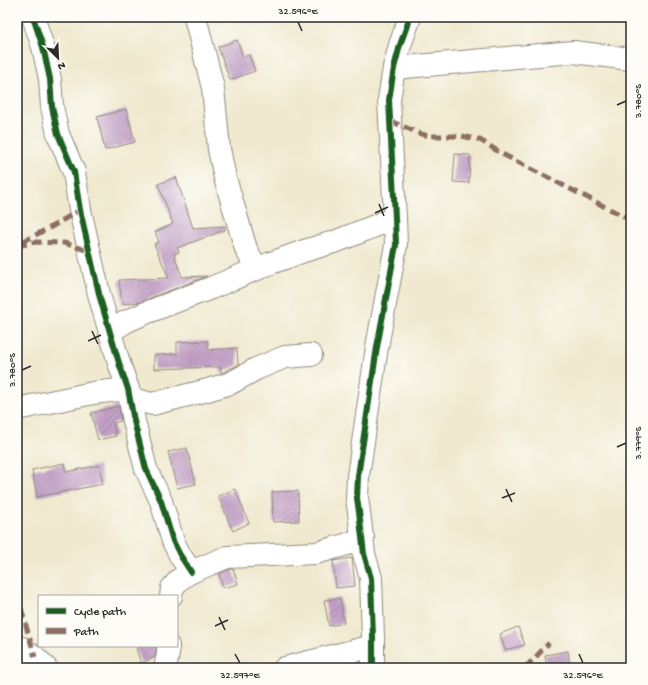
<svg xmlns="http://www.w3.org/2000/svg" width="648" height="685" viewBox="0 0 648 685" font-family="'Gochi Hand',sans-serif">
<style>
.building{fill:url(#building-hatch)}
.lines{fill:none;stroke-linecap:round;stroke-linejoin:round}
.minor-casing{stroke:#8e8a7d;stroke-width:24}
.minor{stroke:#fff;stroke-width:22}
.quiet{stroke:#8d6e63;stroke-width:5;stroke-dasharray:10 5;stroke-linecap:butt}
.cycleway-casing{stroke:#fdfcf7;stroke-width:8}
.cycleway{stroke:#1b5e20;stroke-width:6}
.ticks{fill:none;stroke:#2b2b2b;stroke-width:1.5}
.neatline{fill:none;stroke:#2b2b2b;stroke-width:1.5}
.ticks-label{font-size:10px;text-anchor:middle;fill:#2b2b2b}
</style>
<defs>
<pattern id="building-hatch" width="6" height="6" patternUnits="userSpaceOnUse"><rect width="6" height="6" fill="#c4a1c8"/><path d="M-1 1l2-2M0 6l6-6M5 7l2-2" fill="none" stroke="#9f83a3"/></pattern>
</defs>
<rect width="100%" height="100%" fill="#fdfcf7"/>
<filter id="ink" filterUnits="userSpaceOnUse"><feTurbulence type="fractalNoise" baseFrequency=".025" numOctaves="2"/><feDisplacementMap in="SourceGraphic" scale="8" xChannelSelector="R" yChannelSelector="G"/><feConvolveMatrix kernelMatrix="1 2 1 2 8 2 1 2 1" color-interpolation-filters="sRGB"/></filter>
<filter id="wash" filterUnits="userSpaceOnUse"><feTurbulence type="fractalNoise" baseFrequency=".012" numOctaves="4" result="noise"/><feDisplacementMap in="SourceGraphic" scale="16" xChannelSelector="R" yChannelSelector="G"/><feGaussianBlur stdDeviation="0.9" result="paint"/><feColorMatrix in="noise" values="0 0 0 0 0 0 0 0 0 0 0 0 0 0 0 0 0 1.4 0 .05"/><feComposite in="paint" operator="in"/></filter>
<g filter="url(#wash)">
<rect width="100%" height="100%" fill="#f0e9cf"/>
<g id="blocks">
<!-- building -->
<g class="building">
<polygon points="237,40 243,57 249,55 255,71 230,80 218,47"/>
<polygon points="126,109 135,142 105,150 97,117"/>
<polygon points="455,154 470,155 469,183 453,182"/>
<polygon points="176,177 193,228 225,226 225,230 177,248 179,252 174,254 182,277 207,276 140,302 122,304 119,280 169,278 154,244 159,242 155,232 173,224 158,184"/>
<polygon points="208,341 208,350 237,348 238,365 221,373 220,367 154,369 154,355 177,354 177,342"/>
<polygon points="119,406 121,421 113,423 116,436 98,440 91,413"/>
<polygon points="187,448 196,484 177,488 168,452"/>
<polygon points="64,463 66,472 99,465 103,484 37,497 32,470"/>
<polygon points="235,489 249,523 233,531 218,496"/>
<polygon points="298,491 299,521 273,522 272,492"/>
<polygon points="352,558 355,586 336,588 333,561"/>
<polygon points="230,569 233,569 238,584 223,588 219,574"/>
<polygon points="340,598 344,623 329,626 324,600"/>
<polygon points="518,627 525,645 505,650 500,634"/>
<polygon points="144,646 156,646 156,653 154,658 141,663 136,649"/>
<polygon points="568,651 570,668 547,668 545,655"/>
</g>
</g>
</g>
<g filter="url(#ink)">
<use href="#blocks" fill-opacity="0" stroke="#8e8a7d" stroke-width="1"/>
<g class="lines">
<!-- minor casing -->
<g class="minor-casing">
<g id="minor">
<polyline points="33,17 43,47 50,79 52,107 58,134 74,172 80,210 100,298 119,363 128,389 134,421 146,469 161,501 173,541 180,555 191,572"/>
<polyline points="195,17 213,88 219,149 225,178 246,249 257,269"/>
<polyline points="394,68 573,52 631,59"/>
<polyline points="110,332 125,322 148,312 211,288 271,263 304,251 337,241 395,218"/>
<polyline points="130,398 152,404 204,391 231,383 256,369 285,357 311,355"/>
<polyline points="17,409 93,393 128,389"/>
<polyline points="171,596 172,588 180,579 191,572 227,557 316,553 348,544 363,538"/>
<polyline points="17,649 22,648 35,657 46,668"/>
<polyline points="165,668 168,654 168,646"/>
<polyline points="285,668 373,646"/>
<polyline points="373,668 373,637 371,578 364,554 359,512 357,498 358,476 377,347 396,245 395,218 389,100 394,68 400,45 410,17"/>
</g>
</g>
<!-- minor -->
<use href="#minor" class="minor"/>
<!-- quiet -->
<g class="quiet">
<polyline points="390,121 421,134 430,136 462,136 480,140 504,155 631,220"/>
<polyline points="22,242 51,227 80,210"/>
<polyline points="17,246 36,242 64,243 89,251"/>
<polyline points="17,594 35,657"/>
<polyline points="525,668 549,643"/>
</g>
<!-- cycleway casing -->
<g class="cycleway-casing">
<g id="cycleway">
<polyline points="33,17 43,47 50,79 52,107 58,134 74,172 80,210 100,298 119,363 128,389 134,421 146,469 161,501 173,541 180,555 191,572"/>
<polyline points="373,668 373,637 371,578 364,554 359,512 357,498 358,476 377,347 396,245 395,218 389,100 394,68 400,45 410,17"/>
</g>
</g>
<!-- cycleway -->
<use href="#cycleway" class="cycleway"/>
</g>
</g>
<!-- ticks -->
<path class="ticks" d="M298 22 302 31M617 105 626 101M379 204 384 216M375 213 388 207M92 331 98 344M88 341 101 335M22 370 31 366M617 447 626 443M506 489 512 502M502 498 515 493M219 617 225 630M215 626 228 620M235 654 240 663M579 654 583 663"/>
<!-- margin -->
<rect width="648" height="685" fill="none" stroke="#fdfcf7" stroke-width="44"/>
<!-- legend -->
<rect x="38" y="595" width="140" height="52" fill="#fdfcf7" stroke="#a9a8a5"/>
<rect x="46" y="608" width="20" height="6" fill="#1b5e20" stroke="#a9a8a5"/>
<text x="74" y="615" font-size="12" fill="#2b2b2b">Cycle path</text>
<rect x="46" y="628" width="20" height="6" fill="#8d6e63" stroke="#a9a8a5"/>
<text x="74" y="635" font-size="12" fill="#2b2b2b">Path</text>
<!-- north arrow -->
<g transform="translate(58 58) rotate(156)" stroke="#fdfcf7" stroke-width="3" paint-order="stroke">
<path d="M0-3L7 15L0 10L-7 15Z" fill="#2b2b2b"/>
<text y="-6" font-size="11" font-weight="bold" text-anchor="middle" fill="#2b2b2b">N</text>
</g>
<rect x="22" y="22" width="604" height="641" class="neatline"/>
<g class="ticks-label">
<text x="298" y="14">32.596°E</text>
<text transform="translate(637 101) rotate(-90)" y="4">3.780°S</text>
<text transform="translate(11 370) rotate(-90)" y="4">3.780°S</text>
<text transform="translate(637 443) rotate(-90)" y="4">3.779°S</text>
<text x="240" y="678">32.597°E</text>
<text x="583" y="678">32.596°E</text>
</g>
</svg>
